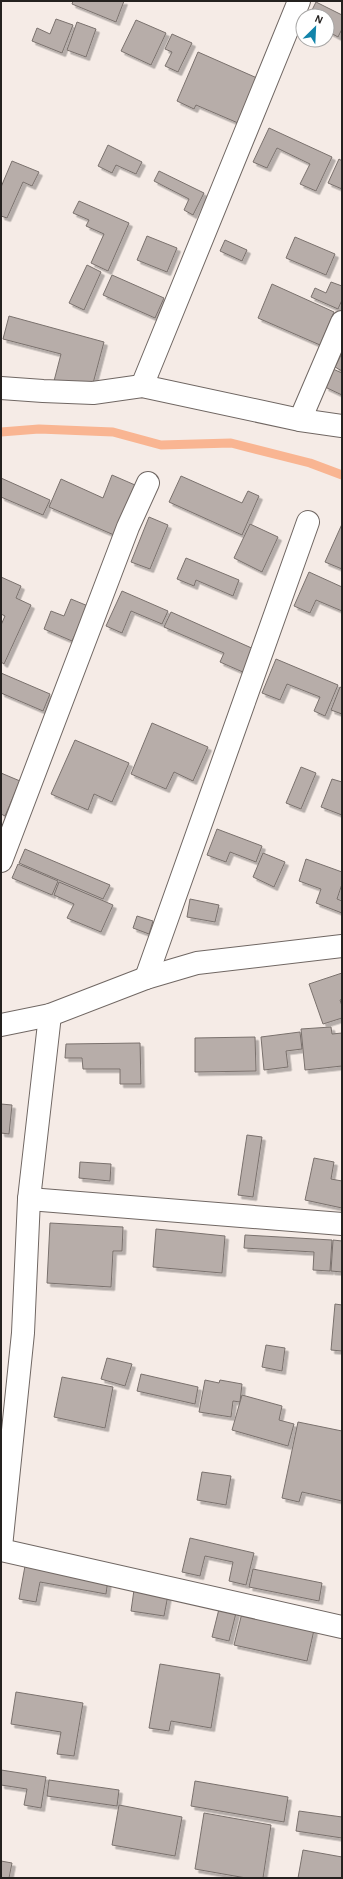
<svg xmlns="http://www.w3.org/2000/svg" width="343" height="1879" viewBox="0 0 343 1879" font-family="'Alegreya Sans',sans-serif">
<style>
.lines{fill:none;stroke-linecap:round;stroke-linejoin:round}
.stream{stroke:#f9b592;stroke-width:9}
.building{fill:#b7ada9;stroke:#7a716d;filter:url(#shadow)}
.minor-casing{stroke:#706763;stroke-width:24}
.minor{stroke:#fff;stroke-width:22}
</style>
<defs>
<filter id="shadow"><feDropShadow dx="3.5" dy="3.5" stdDeviation="0" flood-color="#0004"/></filter>
</defs>
<rect width="100%" height="100%" fill="#f5ebe6"/>
<g class="lines">
<!-- stream -->
<polyline class="stream" points="1,432 39,429 113,432 161,445 231,443 310,463 342,475"/>
</g>
<!-- building -->
<g class="building">
<polygon points="73,1 124,1 116,22 72,4"/>
<polygon points="316,2 342,15 342,29 338,37 327,31 327,16 309,16"/>
<polygon points="56,19 73,25 62,53 32,41 37,28 50,34"/>
<polygon points="136,20 166,33 151,65 121,51"/>
<polygon points="77,22 96,29 86,57 67,50"/>
<polygon points="172,34 192,43 178,72 165,66 172,52 165,49"/>
<polygon points="198,52 257,78 238,123 196,105 194,109 177,101"/>
<polygon points="269,128 332,157 316,191 300,184 310,164 277,148 267,168 253,162"/>
<polygon points="108,145 142,162 136,174 116,165 112,173 98,166"/>
<polygon points="339,159 342,161 342,189 328,183"/>
<polygon points="12,161 39,172 32,186 23,182 7,218 1,216 1,187"/>
<polygon points="159,171 204,193 193,215 184,210 189,199 154,181"/>
<polygon points="79,201 129,223 108,271 91,263 104,234 86,226 89,220 73,213"/>
<polygon points="147,236 177,248 167,272 137,260"/>
<polygon points="295,237 335,254 326,275 286,258"/>
<polygon points="225,240 247,250 242,261 220,251"/>
<polygon points="87,265 101,272 84,310 69,303"/>
<polygon points="112,275 164,298 155,318 103,295"/>
<polygon points="331,282 342,286 342,300 338,309 311,297 315,288 326,293"/>
<polygon points="272,284 334,312 320,345 258,318"/>
<polygon points="9,316 104,342 91,391 54,381 61,354 3,339"/>
<polygon points="342,353 342,371 335,367"/>
<polygon points="333,369 342,373 342,395 325,387"/>
<polygon points="112,475 135,485 114,535 49,507 61,479 103,498"/>
<polygon points="181,476 242,503 248,491 259,496 242,535 169,502"/>
<polygon points="1,478 50,500 43,515 1,497"/>
<polygon points="149,517 168,525 150,569 131,562"/>
<polygon points="250,524 278,537 262,572 234,558"/>
<polygon points="342,524 342,569 325,562"/>
<polygon points="186,558 239,580 233,596 196,580 194,586 177,579"/>
<polygon points="309,572 342,587 342,611 316,600 310,613 294,606"/>
<polygon points="1,577 21,586 16,598 31,605 4,664 1,662 1,625 5,616 1,614"/>
<polygon points="122,591 168,611 162,624 131,611 122,633 106,626"/>
<polygon points="71,599 88,606 72,641 44,629 51,611 64,616"/>
<polygon points="171,612 256,650 245,673 220,662 224,653 164,627"/>
<polygon points="276,659 338,685 325,716 314,711 320,697 287,684 280,700 262,693"/>
<polygon points="1,673 50,694 43,711 1,693"/>
<polygon points="340,687 342,688 342,714 331,710"/>
<polygon points="152,723 208,747 193,781 174,772 166,789 131,774"/>
<polygon points="75,740 129,763 112,802 94,794 88,810 51,794"/>
<polygon points="301,767 316,773 301,809 286,803"/>
<polygon points="1,773 20,781 5,816 1,814"/>
<polygon points="332,779 342,782 342,815 321,807"/>
<polygon points="217,829 262,846 256,862 230,852 226,862 207,855"/>
<polygon points="25,849 110,885 103,899 19,863"/>
<polygon points="263,853 285,862 274,887 253,877"/>
<polygon points="306,859 342,872 342,884 337,899 342,901 342,913 316,903 321,889 299,881"/>
<polygon points="18,864 58,881 52,895 12,878"/>
<polygon points="59,882 113,905 101,932 67,918 74,904 54,895"/>
<polygon points="190,899 219,905 215,922 187,917"/>
<polygon points="137,916 153,921 149,934 133,928"/>
<polygon points="342,973 342,999 340,1000 342,1006 342,1018 323,1024 309,984"/>
<polygon points="331,1027 332,1034 342,1033 342,1066 305,1070 301,1029"/>
<polygon points="300,1032 302,1049 286,1051 288,1067 264,1070 261,1037"/>
<polygon points="255,1037 256,1071 195,1072 195,1038"/>
<polygon points="140,1043 141,1084 120,1084 120,1069 83,1069 82,1058 65,1058 66,1044"/>
<polygon points="1,1104 12,1105 9,1134 1,1133"/>
<polygon points="247,1135 262,1137 253,1197 238,1195"/>
<polygon points="314,1158 334,1162 331,1179 342,1181 342,1208 305,1200"/>
<polygon points="80,1162 111,1164 110,1181 79,1178"/>
<polygon points="50,1223 123,1227 122,1251 113,1251 111,1287 47,1283"/>
<polygon points="156,1229 225,1236 222,1273 153,1267"/>
<polygon points="245,1235 332,1240 330,1271 313,1270 314,1252 244,1248"/>
<polygon points="333,1240 342,1241 342,1272 331,1271"/>
<polygon points="335,1304 342,1305 342,1351 331,1350"/>
<polygon points="266,1345 285,1348 282,1371 262,1367"/>
<polygon points="107,1358 132,1364 125,1386 101,1379"/>
<polygon points="141,1374 198,1387 195,1404 137,1391"/>
<polygon points="62,1377 113,1387 105,1428 54,1417"/>
<polygon points="205,1380 219,1383 220,1380 242,1384 240,1402 233,1401 231,1417 199,1412"/>
<polygon points="242,1395 282,1406 279,1420 294,1424 288,1446 232,1430"/>
<polygon points="298,1422 342,1431 342,1501 302,1492 299,1502 282,1498"/>
<polygon points="202,1472 231,1476 226,1505 197,1500"/>
<polygon points="190,1538 254,1553 246,1585 229,1581 233,1562 205,1556 200,1576 182,1572"/>
<polygon points="25,1566 108,1580 106,1594 40,1582 36,1602 19,1599"/>
<polygon points="253,1569 322,1583 319,1601 249,1587"/>
<polygon points="134,1590 168,1595 164,1616 131,1611"/>
<polygon points="219,1609 236,1613 229,1641 212,1637"/>
<polygon points="242,1613 314,1630 307,1661 234,1645"/>
<polygon points="160,1664 220,1674 211,1728 171,1721 169,1731 149,1728"/>
<polygon points="16,1692 83,1703 74,1756 57,1754 61,1732 11,1724"/>
<polygon points="1,1770 46,1777 41,1808 24,1805 27,1789 1,1785"/>
<polygon points="49,1780 119,1790 117,1806 47,1796"/>
<polygon points="195,1781 288,1797 284,1822 191,1806"/>
<polygon points="119,1805 182,1817 175,1856 112,1845"/>
<polygon points="299,1811 342,1817 342,1838 296,1831"/>
<polygon points="204,1813 271,1825 263,1878 246,1878 195,1869"/>
<polygon points="303,1850 342,1857 342,1878 298,1878"/>
<polygon points="1,1861 12,1863 9,1878 1,1878"/>
</g>
<g class="lines">
<!-- minor casing -->
<g class="minor-casing">
<g id="minor">
<polyline points="142,386 299,1"/>
<polyline points="1,388 43,391 93,393 142,386 300,420 342,426"/>
<polyline points="300,420 342,322"/>
<polyline points="1,861 128,527 148,483"/>
<polyline points="146,978 308,522"/>
<polyline points="1,1025 50,1015 146,978 197,963 342,946"/>
<polyline points="29,1199 342,1224"/>
<polyline points="1,1547 23,1333 29,1199 50,1015"/>
<polyline points="1,1550 342,1627"/>
</g>
</g>
<!-- minor -->
<use href="#minor" class="minor"/>
</g>
<!-- border -->
<rect width="343" height="1879" fill="none" stroke="#24211f" stroke-width="4"/>
<!-- north arrow -->
<g transform="translate(315 28) rotate(24)"><circle r="19" fill="#ffffff" stroke="#a7a6a5"/>
<path d="M0-3L7 15L0 10L-7 15Z" fill="#1284aa"/>
<text y="-6" font-size="11" font-weight="bold" text-anchor="middle" fill="#24211f">N</text>
</g>
</svg>
